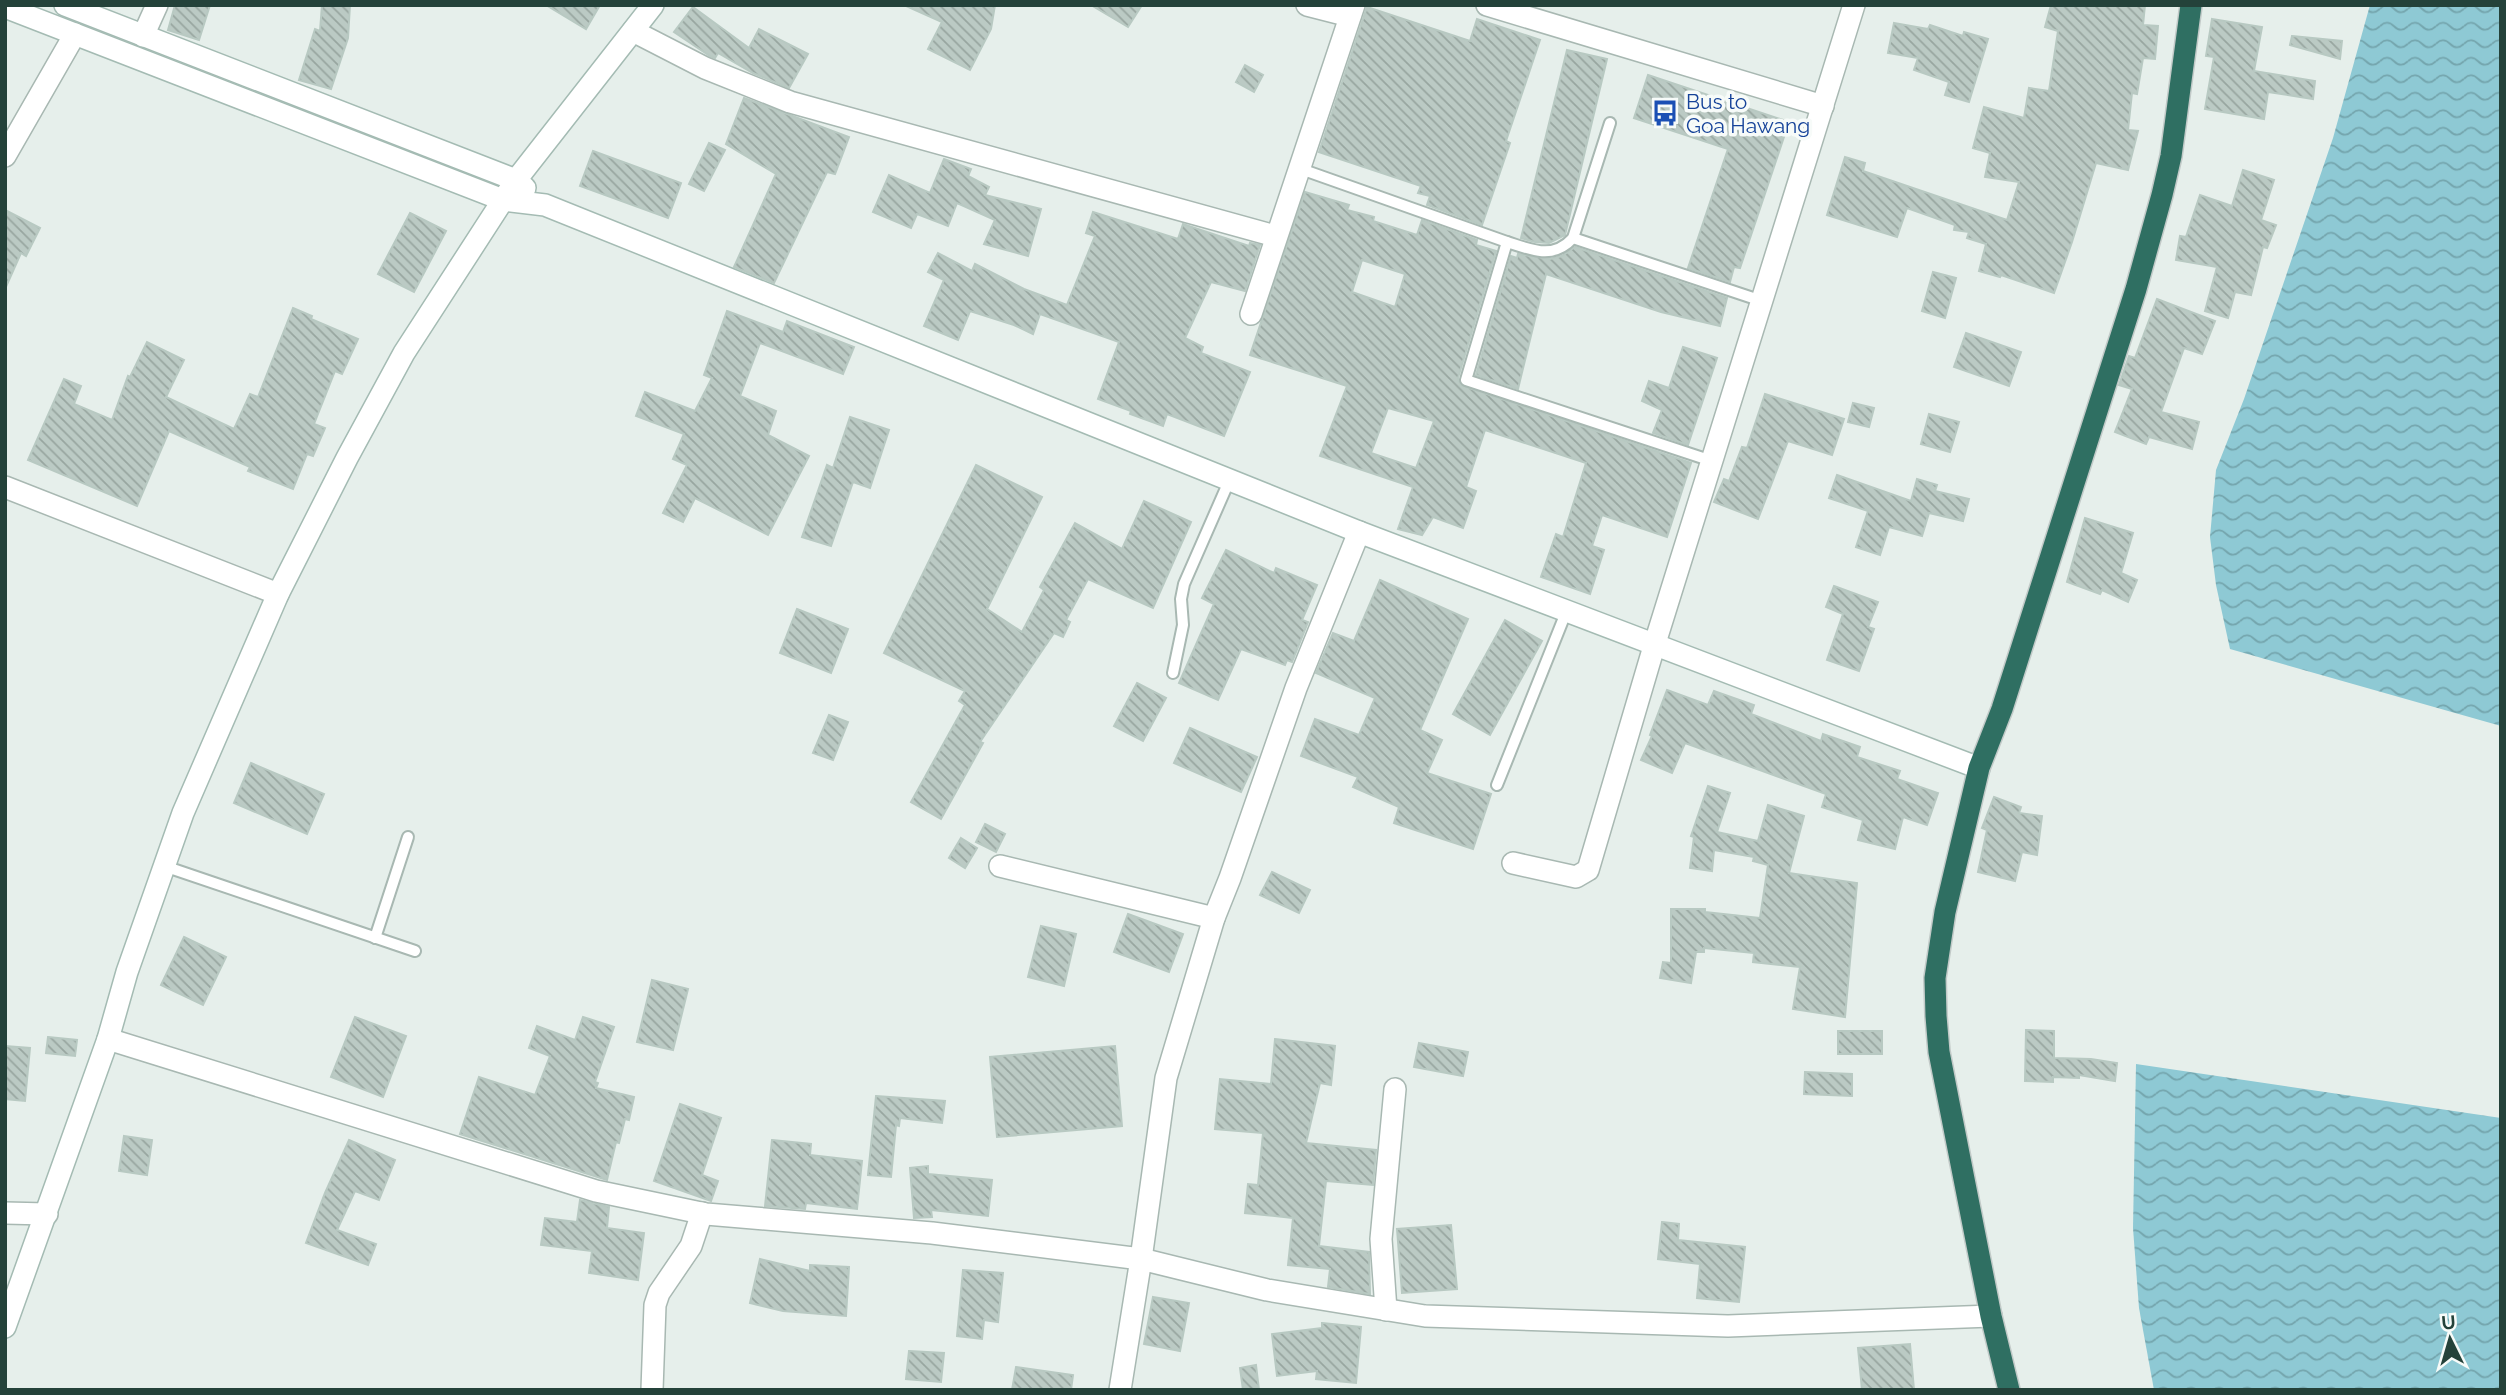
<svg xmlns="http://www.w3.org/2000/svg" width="2506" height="1395" viewBox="0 0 2506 1395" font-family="Raleway,sans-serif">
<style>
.water{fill:url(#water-waves)}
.building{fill:url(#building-back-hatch);stroke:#b8c9c2;stroke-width:2;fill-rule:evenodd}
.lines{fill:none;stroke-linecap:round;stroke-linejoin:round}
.lane-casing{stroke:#a8b8b2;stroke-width:14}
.street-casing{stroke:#a8b8b2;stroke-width:24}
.secondary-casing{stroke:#a4bbb3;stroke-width:24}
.highway-casing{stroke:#c2cac8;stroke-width:24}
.lane{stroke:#fff;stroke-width:10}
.street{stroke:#fff;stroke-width:21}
.secondary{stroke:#fff;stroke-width:21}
.highway{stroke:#2f6f62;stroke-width:21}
.labels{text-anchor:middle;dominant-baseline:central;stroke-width:7;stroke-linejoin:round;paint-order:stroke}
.transit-label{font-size:21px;fill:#164399;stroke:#f7fbf9;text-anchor:start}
</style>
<defs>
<pattern id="water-waves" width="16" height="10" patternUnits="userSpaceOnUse" patternTransform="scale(1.75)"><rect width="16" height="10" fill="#8ec9d4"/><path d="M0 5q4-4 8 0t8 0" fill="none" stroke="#74a5ad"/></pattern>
<pattern id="building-back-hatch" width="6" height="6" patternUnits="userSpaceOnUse" patternTransform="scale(1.75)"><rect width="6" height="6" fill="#bbcac4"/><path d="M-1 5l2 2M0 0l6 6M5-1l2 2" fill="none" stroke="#98a6a0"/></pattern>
</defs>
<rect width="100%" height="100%" fill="#e6efeb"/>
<!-- water -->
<g class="water">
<polygon points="2370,5 2501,5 2501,726 2230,649 2216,585 2210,537 2216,470 2244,399 2333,138"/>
<polygon points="2136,1064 2501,1118 2501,1390 2154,1390 2139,1308 2133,1228"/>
</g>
<!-- building -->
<g class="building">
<polygon points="175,5 210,5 199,40 168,30"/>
<polygon points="322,5 350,5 348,38 331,89 299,80 315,29 320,31"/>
<polygon points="546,5 600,5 586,29"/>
<polygon points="904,5 995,5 991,29 970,70 928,49 942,22"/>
<polygon points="1091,5 1142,5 1128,27"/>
<polygon points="2051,5 2145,5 2143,25 2158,26 2155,59 2143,58 2137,94 2132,93 2128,130 2138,131 2128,170 2096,163 2072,242 2054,293 2001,275 2000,277 1979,271 1986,244 1967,238 1969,232 1954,230 1955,225 1907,208 1897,237 1827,215 1845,157 1865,163 1863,171 2007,220 2019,182 1985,177 1990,153 1973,148 1984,107 2024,118 2029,88 2049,91 2058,31 2045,27"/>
<polygon points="693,7 749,48 759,29 808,54 789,88 753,73 718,53 715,58 710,56 674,32"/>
<polygon points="1367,7 1470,41 1477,19 1540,40 1506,141 1510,143 1482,225 1427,205 1430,196 1418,193 1421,186 1319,152"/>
<polygon points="2212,19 2262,27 2254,71 2315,81 2313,99 2268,92 2264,119 2205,109 2214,57 2206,56"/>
<polygon points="1894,23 1928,29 1930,25 1963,36 1964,32 1988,39 1969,102 1945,95 1949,82 1914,70 1918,58 1888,53"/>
<polygon points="2292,36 2342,41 2340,59 2290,45"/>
<polygon points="1567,50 1607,59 1565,235 1549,243 1535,242 1521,238"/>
<polygon points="1245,65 1263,75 1254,92 1236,82"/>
<polygon points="1648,75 1789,122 1740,268 1734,267 1730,282 1688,268 1728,149 1634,118"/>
<polygon points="744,98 849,137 835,174 827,172 774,283 734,267 776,174 726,144"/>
<polygon points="709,143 725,150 704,191 689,184"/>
<polygon points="593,151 681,183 668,218 580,186"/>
<polygon points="944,159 971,169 968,176 989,187 985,195 1041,209 1028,256 984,244 995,220 957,203 948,226 917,214 911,228 873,212 889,175 930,193"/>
<polygon points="2243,170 2274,180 2261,220 2276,225 2267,248 2263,247 2251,295 2235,292 2228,318 2205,311 2217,267 2176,260 2180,236 2186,237 2200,195 2232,206"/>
<path d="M1305 192 1349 205 1347 210 1374 217 1373 221 1417 235 1422 220 1477 240 1476 245 1496 251 1458 378 1460 385 1691 463 1667 537 1602 515 1592 546 1604 550 1590 594 1541 577 1556 534 1563 537 1586 463 1485 430 1466 487 1476 491 1463 528 1433 517 1422 535 1398 529 1413 487 1320 456 1347 386 1250 355ZM1362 260 1405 274 1395 307 1352 292ZM1388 408 1434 421 1416 468 1371 453Z"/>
<polygon points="5,210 40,228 26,256 21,253 5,289"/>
<polygon points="1093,212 1178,239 1183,224 1249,246 1250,243 1260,245 1245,291 1211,282 1185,338 1203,347 1201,353 1250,372 1224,436 1167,414 1163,426 1130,414 1131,411 1098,399 1119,342 1040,314 1033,334 1014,325 970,311 958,340 924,326 944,280 928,272 938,253 972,271 975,264 1024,289 1067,305 1095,236 1086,233"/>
<polygon points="410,213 446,231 414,292 378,274"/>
<polygon points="1575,247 1727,298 1720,326 1661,312 1546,274 1518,389 1476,375 1511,256 1517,258 1518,254 1550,259 1562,256"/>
<polygon points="1933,272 1956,278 1945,318 1922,311"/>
<polygon points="2157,299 2215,321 2202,354 2184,348 2161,412 2199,422 2192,449 2149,437 2146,444 2115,432 2132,389 2119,385 2129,356 2135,358"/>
<polygon points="293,308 312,316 311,319 358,339 342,374 335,371 314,424 325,428 313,456 307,454 293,489 248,471 250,467 169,431 137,506 28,460 64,379 81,386 74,404 112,420 128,376 130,377 147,342 184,360 166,397 234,429 250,394 258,397"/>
<polygon points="727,311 783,332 787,321 854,347 843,374 760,343 740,396 776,411 768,435 809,456 768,535 695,498 683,522 663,513 687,465 673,459 684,434 636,416 645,392 695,411 712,378 704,375"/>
<polygon points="1966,333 2021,352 2009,386 1954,367"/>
<polygon points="1683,347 1717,358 1688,445 1653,433 1662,410 1642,401 1649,381 1669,388"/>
<polygon points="1765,394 1844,419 1832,455 1788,441 1758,519 1714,502 1724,479 1729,481 1742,447 1747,448"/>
<polygon points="1853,403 1874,408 1869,427 1848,422"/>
<polygon points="1929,414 1959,422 1950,452 1921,444"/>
<polygon points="850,417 889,430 870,488 853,482 831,546 802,537 827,465 833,468"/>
<polygon points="976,465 1042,497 987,609 1022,632 1044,590 1040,587 1075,523 1122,549 1144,501 1191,522 1153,608 1088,579 1066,620 1070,622 1063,637 1054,633 980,742 983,743 941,819 911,802 965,705 959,701 965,691 884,653"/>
<polygon points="1837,475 1911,501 1917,479 1937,485 1935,491 1969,499 1963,521 1929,513 1922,536 1889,527 1880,555 1856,547 1868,511 1829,498"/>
<polygon points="2085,518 2133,533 2121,573 2137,580 2128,602 2102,590 2100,594 2067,582"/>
<polygon points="1226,550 1274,573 1276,568 1317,585 1302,620 1308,622 1292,662 1287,660 1285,665 1241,649 1218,700 1179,683 1214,604 1202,598"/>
<polygon points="1380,580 1468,619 1420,730 1442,740 1427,773 1491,794 1473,849 1394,823 1399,807 1353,787 1358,777 1301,756 1315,719 1359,735 1375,698 1316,673 1333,633 1354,641"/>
<polygon points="1834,586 1878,602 1868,627 1874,629 1859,671 1827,660 1843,614 1826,607"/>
<polygon points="797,609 848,629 831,673 780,653"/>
<polygon points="1505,620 1542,641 1490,735 1453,714"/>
<polygon points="1137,683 1166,698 1143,741 1114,726"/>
<polygon points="1667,690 1708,705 1714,691 1754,705 1751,714 1821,741 1823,734 1860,747 1857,757 1900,771 1897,779 1938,793 1927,825 1903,817 1895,849 1858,840 1863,820 1822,807 1826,794 1685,743 1672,773 1641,760 1652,736 1650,735"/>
<polygon points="829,715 848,722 833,760 813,753"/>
<polygon points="1190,728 1257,757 1241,792 1174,763"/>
<polygon points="251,763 324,794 307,834 234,803"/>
<polygon points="1708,786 1730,793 1717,832 1758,841 1768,805 1804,816 1789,873 1857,883 1845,1017 1793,1009 1800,967 1753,962 1754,953 1704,948 1704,952 1696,952 1691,983 1660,978 1663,962 1671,963 1671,909 1705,909 1705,912 1760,918 1768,865 1753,861 1754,857 1714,850 1712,871 1690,868 1694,837 1691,836"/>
<polygon points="1994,797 2021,807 2019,813 2042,816 2037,855 2022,852 2015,881 1978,872 1987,830 1982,828"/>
<polygon points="985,824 1005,834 996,852 976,842"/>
<polygon points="961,838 977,848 965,868 949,858"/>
<polygon points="1272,872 1310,890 1299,913 1260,895"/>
<polygon points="1128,914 1183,934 1169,972 1114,952"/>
<polygon points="1041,926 1076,934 1064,986 1028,977"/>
<polygon points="184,937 226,957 203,1005 161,985"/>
<polygon points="652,980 688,989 673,1050 637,1042"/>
<polygon points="355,1017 406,1036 383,1097 331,1077"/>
<polygon points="583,1017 614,1027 595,1082 598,1083 596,1088 634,1097 629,1120 625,1119 619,1143 616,1142 607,1180 460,1134 479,1077 535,1095 550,1056 529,1048 537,1026 575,1040"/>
<polygon points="2026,1030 2054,1031 2054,1058 2091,1059 2117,1063 2115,1081 2079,1075 2079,1078 2053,1077 2053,1082 2025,1081"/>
<rect x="1838" y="1031" width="44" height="23"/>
<polygon points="48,1037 77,1040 75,1056 46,1053"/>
<polygon points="1275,1039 1335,1046 1331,1085 1320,1083 1306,1143 1376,1150 1373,1185 1326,1181 1319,1246 1369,1252 1370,1294 1328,1287 1330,1269 1288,1265 1293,1218 1245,1213 1248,1184 1258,1185 1263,1133 1215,1129 1220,1079 1271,1084"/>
<polygon points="1419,1043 1468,1052 1463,1076 1414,1067"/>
<polygon points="5,1046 30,1048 25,1101 5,1099"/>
<polygon points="1115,1046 1122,1126 997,1137 990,1057"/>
<polygon points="1805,1072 1852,1074 1852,1096 1804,1094"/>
<polygon points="876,1096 945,1101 942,1123 900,1118 899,1126 896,1125 891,1177 868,1175"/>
<polygon points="680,1104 721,1118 702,1175 718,1181 711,1201 654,1181"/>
<polygon points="124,1136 152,1140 147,1175 119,1171"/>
<polygon points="349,1140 395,1160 379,1200 355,1191 337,1230 376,1244 368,1265 306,1243 325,1193"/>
<polygon points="772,1140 811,1144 810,1155 862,1161 857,1209 806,1203 805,1209 765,1206"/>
<polygon points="928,1166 928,1174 992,1180 988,1216 931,1210 932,1217 914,1218 910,1168"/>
<polygon points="580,1200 609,1207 607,1228 644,1233 638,1280 589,1273 592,1251 541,1245 545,1218 577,1222"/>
<polygon points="1662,1222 1679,1224 1678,1240 1745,1247 1739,1302 1697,1298 1700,1264 1658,1259"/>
<polygon points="1451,1225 1457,1289 1402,1293 1397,1229"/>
<polygon points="760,1259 810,1271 810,1265 849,1267 846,1316 783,1311 750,1303"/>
<polygon points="963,1270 1003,1273 998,1322 984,1320 982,1339 957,1336"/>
<polygon points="1153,1297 1189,1303 1180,1351 1144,1344"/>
<polygon points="1322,1323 1361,1327 1356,1383 1316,1379 1317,1371 1277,1376 1272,1334 1322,1328"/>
<polygon points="1910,1344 1914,1390 1862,1390 1858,1348"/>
<polygon points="909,1351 944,1353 941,1382 906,1379"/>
<polygon points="1256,1365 1259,1390 1243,1390 1240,1368"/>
<polygon points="1016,1367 1073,1375 1071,1390 1012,1390"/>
</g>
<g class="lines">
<!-- lane casing -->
<g class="lane-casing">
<g id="lane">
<path d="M1298 168 1507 242C1532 250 1553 260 1573 238L1610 123"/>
<polyline points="1573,238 1762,301"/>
<polyline points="1507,242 1466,380 1712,461"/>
<polyline points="1173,673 1183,625 1181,599 1184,584 1230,479"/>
<polyline points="1497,785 1567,610"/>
<polyline points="164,866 415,951"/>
<polyline points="375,938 408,837"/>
</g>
</g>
<!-- street casing -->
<g class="street-casing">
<g id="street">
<polyline points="1307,5 1350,16"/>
<polyline points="1487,5 1823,106"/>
<polyline points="633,31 705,68 790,102 1275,236"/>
<polyline points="143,36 157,5"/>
<polyline points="5,156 75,34"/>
<polyline points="1251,314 1354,5"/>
<polyline points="5,487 278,594"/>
<polyline points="1513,863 1576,877 1588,870 1655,643 1854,5"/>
<polyline points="1000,866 1214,918"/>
<polyline points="108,1039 596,1191 706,1214 932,1233 1141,1259 1166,1078 1214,918 1230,878 1296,688 1359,532"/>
<polyline points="5,1213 47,1214"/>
<polyline points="1386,1310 1381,1239 1395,1089"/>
<polyline points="652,1390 655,1305 659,1293 691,1246 702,1213"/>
<polyline points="1120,1390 1141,1259 1267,1290 1425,1316 1728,1326 1991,1316"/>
</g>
</g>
<!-- secondary casing -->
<g class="secondary-casing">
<g id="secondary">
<polyline points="65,5 516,180 525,188"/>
<polyline points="5,7 503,200 545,205 1359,532 1979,768"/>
<polyline points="5,1327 108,1039 127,972 183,813 278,594 347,458 404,353 516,180 653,5"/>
</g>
</g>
<!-- highway casing -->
<g class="highway-casing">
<polyline id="highway" points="2009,1390 1991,1316 1939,1052 1936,1016 1935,978 1945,912 1979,768 2002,709 2136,289 2162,195 2171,156 2191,5"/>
</g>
<!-- lane -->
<use href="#lane" class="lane"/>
<!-- street -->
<use href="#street" class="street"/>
<!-- secondary -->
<use href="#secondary" class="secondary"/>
<!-- highway -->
<use href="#highway" class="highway"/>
</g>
<!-- icons -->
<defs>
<g id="bus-bare" transform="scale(2.1)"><path d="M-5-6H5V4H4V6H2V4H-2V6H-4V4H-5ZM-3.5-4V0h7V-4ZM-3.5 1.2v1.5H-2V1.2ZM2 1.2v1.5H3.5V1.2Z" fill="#1a4fb4" stroke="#f7fbf9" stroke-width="2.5" paint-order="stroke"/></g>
</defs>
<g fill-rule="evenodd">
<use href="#bus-bare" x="1665" y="113"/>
</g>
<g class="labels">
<!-- transit labels -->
<g class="transit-label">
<text x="1686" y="101">Bus to<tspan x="1686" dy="24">Goa Hawang</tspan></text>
</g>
</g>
<!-- border -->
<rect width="2506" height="1395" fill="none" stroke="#24423a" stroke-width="14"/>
<!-- north arrow -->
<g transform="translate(2450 1339) rotate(355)" stroke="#f7fbf9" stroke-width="5" paint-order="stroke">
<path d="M0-5L12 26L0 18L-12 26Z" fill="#24423a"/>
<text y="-10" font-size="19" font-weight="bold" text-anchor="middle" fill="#24423a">U</text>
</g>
</svg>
